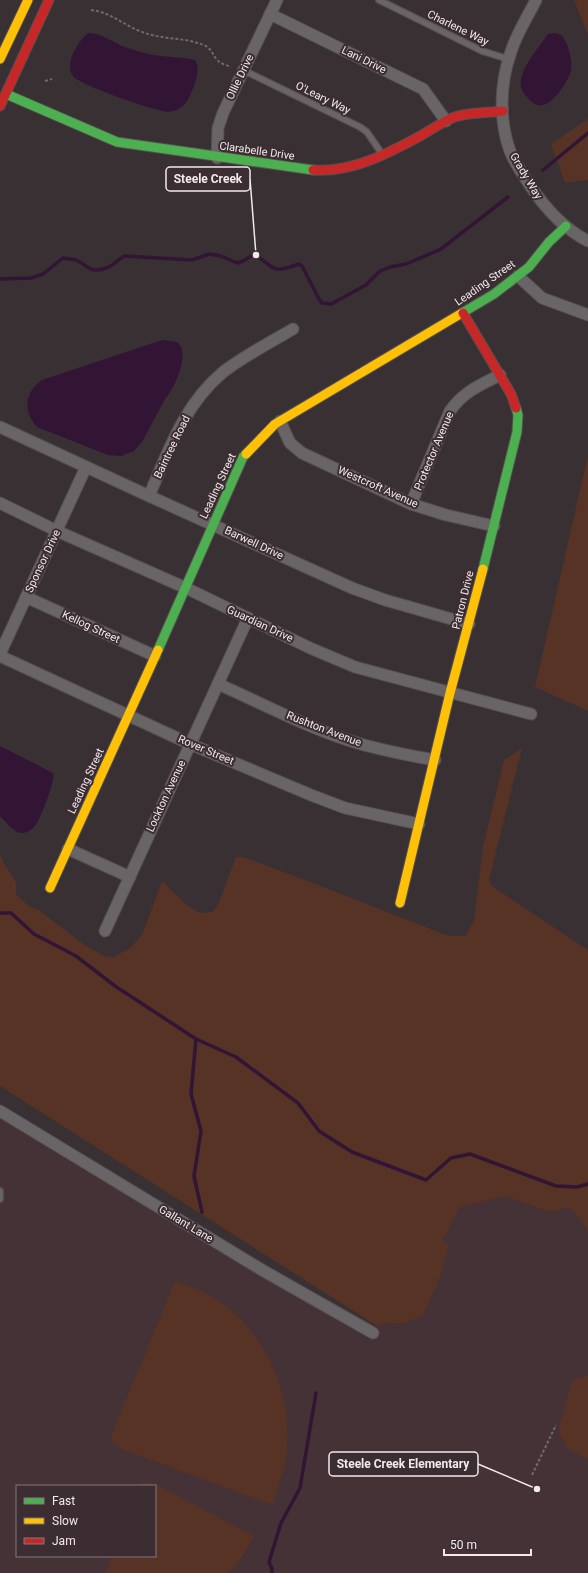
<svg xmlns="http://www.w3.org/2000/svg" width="588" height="1573" viewBox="0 0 588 1573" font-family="Roboto,sans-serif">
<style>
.built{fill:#443236;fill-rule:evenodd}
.green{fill:#563325}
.water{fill:#321534}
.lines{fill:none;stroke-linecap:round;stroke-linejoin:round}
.stream{stroke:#321534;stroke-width:3.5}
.lane-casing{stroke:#564f51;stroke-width:8}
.street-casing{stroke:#564f51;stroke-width:13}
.fast-casing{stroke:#564f51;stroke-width:11}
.slow-casing{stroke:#564f51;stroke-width:11}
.jam-casing{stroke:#564f51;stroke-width:11}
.path{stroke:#6e696a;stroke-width:2;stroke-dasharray:3 2;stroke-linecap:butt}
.lane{stroke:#696465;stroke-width:5.5}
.street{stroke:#696465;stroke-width:11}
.fast{stroke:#4caf50;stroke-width:9}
.slow{stroke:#ffc107;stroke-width:9}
.jam{stroke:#c62828;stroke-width:9}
.labels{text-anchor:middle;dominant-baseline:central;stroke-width:4;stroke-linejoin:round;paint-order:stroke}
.street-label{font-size:11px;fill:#f2e9eb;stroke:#3b2d31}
.leader{fill:none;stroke:#f2e9eb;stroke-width:1.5}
.callout-dot{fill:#f2e9eb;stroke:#3b2d31;stroke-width:1.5}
.callout{fill:#3b2d31;stroke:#f2e9eb;stroke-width:1.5}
.callout-label{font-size:12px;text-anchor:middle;font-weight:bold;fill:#f2e9eb}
</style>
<rect width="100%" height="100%" fill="#383032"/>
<!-- built -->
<path class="built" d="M0 1118 370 1340 459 1160 588 1190V1573H0ZM17 1486H155V1556H17Z"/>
<!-- green -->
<g class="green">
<polygon points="574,0 588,0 588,35"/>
<polygon points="588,119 588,180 565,183 551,144"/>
<polygon points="588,455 588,711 535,687"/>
<path d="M522 748 489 880 492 886 588 950V1232L581 1220 569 1207 550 1212 505 1196 460 1207 442 1241 449 1245 438 1283 422 1316 402 1324 386 1323 377 1326 0 1086V855L5 865 16 882V894L30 907 39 910 83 944 104 956 114 957 130 948 142 935 162 881 188 906 200 913 212 912 218 905 236 857H243C313 882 381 910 449 936H465L474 921 483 846 504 760Z"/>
<path d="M175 1281C186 1285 199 1289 209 1295 264 1326 296 1396 286 1458 283 1474 277 1490 273 1505L124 1450 114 1444 111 1436Z"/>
<polygon points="588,1375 588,1459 566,1448 563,1439 558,1432 572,1381"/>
<polygon points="142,1482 153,1483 254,1536 239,1562 228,1573 106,1573 111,1556 155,1556 155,1486 134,1486"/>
</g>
<!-- water -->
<g class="water">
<path d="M88 33C100 33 111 41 122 46 131 49 140 52 149 54 164 58 180 56 195 60 200 68 197 77 194 86 189 98 186 107 174 111 173 111 169 112 168 112 155 111 79 85 73 76 64 64 78 41 88 33Z"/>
<path d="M555 33C557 34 559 34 561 35 568 41 573 62 571 70 569 80 554 103 543 105 540 106 537 105 534 104 530 100 524 95 522 90 515 73 539 48 548 34Z"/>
<path d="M162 340 177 342C179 344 182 347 182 350 185 364 174 389 165 399L142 442 134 451 121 456 108 455 37 427C23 411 24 393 42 380Z"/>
<path d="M0 746 53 773C55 782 42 814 37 823 34 828 28 833 22 833 14 833 5 821 0 816Z"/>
</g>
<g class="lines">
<!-- stream -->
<g class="stream">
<polyline points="543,170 588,133"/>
<path d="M0 279 31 278 43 274 63 258C67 259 73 259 76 260 89 266 90 274 106 268 113 266 118 259 125 256L192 260 209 254 221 256 237 263 243 261 253 255H256C277 271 273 273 299 264L302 266 319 299 322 303 331 304 366 285 380 271 390 267 406 264 441 249 508 197"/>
<polyline points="0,913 11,913 34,934 76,956 115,986 196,1039 236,1057 298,1103 319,1131 352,1152 426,1180 451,1158 470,1154 556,1186 577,1187 588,1184"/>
<polyline points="196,1039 191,1094 201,1131 194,1176 202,1212"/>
<polyline points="272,1573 272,1569 269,1562 281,1523 300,1488 316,1393"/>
</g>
<!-- lane casing -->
<g class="lane-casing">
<g id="lane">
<polyline points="379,0 482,51 508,59"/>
<polyline points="243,70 360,127 367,132 382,154"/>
<polyline points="0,1191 0,1199"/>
</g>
</g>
<!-- street casing -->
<g class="street-casing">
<g id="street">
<path d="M536 0C527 18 515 36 510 55 500 84 499 121 510 151 515 164 524 176 531 187 546 209 564 229 588 241"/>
<polyline points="270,14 423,89 446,121"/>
<polyline points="217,158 218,128 223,113 277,0"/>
<polyline points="518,276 542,298 588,315"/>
<polyline points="280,421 290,443 302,453 411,504 446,515 494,526"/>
<polyline points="0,427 149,496 352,588 385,600 469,624"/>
<path d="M149 496C168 452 184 405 222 373 242 357 271 342 293 329"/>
<polyline points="0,503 57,531 186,588 310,648 355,667 531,714"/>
<path d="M411 504 450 411C463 392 480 385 500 375"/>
<polyline points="26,597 155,656"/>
<polyline points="0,654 86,467"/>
<polyline points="0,656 190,744 311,795 345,808 419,824"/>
<path d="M218 684C266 705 313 731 364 745 387 751 411 756 435 760"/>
<polyline points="68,849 130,877"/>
<polyline points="105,931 248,618"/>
<polyline points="0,1111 262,1270 373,1333"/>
</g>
</g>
<!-- fast casing -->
<g class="fast-casing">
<g id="fast">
<polyline points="6,94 117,142 313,170"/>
<polyline points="462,313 494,294 529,267 549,242 566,226"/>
<polyline points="483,569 517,432 518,415 516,408"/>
<polyline points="158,650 243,457 246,454"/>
</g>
</g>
<!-- slow casing -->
<g class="slow-casing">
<g id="slow">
<polyline points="0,59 28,0"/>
<polyline points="246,454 275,424 462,313"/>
<polyline points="50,888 158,650"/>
<polyline points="400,903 450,693 483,569"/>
</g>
</g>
<!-- jam casing -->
<g class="jam-casing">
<g id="jam">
<polyline points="0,106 49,0"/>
<path d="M313 170C352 173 389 153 422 135 432 129 441 123 452 118 467 112 487 113 503 111"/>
<polyline points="463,313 511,394 516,408"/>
</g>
</g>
<!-- path -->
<g class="path">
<path d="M91 10C111 12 126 27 145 33 165 40 186 37 206 46 212 50 213 55 217 60 221 64 226 65 231 67"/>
<polyline points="45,81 52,79"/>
<polyline points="532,1475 556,1425"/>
</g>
<!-- lane -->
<use href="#lane" class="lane"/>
<!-- street -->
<use href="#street" class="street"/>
<!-- fast -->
<use href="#fast" class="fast"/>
<!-- slow -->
<use href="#slow" class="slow"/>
<!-- jam -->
<use href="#jam" class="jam"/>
</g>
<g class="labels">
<!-- street labels -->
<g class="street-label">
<text transform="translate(458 28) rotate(26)">Charlene Way</text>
<text transform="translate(364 60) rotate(26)">Lani Drive</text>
<text transform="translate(240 77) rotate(-64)">Ollie Drive</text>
<text transform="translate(323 98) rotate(26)">O'Leary Way</text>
<text transform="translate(257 151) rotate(8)">Clarabelle Drive</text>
<text transform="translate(526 176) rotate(59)">Grady Way</text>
<text transform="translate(485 283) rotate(-35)">Leading Street</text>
<text transform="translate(172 447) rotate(-64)">Baintree Road</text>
<text transform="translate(434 451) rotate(-67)">Protector Avenue</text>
<text transform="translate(218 486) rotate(-65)">Leading Street</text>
<text transform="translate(378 487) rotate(24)">Westcroft Avenue</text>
<text transform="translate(254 543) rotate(25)">Barwell Drive</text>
<text transform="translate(43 561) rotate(-65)">Sponsor Drive</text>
<text transform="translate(463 600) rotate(-76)">Patron Drive</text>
<text transform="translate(260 624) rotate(25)">Guardian Drive</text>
<text transform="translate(91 627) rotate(25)">Kellog Street</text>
<text transform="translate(324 729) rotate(21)">Rushton Avenue</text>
<text transform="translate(206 750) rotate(23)">Rover Street</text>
<text transform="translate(86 781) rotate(-65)">Leading Street</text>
<text transform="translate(166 796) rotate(-65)">Lockton Avenue</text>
<text transform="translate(186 1224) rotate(31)">Gallant Lane</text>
</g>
</g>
<!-- callouts -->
<path class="leader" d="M256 255L250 179M537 1489L478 1464"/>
<g class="callout-dot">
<circle cx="256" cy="255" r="4"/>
<circle cx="537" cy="1489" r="4"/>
</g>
<g class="callout">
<rect x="166" y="167" width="84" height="24" rx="4"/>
<rect x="329" y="1452" width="149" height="24" rx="4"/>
</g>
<g class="callout-label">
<text x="208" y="183">Steele Creek</text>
<text x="403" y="1468">Steele Creek Elementary</text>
</g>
<!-- legend -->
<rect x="16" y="1485" width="140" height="72" fill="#3b2d31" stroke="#84787b"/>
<rect x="24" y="1498" width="20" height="6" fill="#4caf50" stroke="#84787b"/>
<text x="52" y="1505" font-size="12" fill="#f2e9eb">Fast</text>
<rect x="24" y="1518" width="20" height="6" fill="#ffc107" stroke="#84787b"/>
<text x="52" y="1525" font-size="12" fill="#f2e9eb">Slow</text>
<rect x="24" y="1538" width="20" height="6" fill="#c62828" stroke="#84787b"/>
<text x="52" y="1545" font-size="12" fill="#f2e9eb">Jam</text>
<!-- scale -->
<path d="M444 1549v6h87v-6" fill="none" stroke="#f2e9eb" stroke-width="2"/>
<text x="450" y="1549" font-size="12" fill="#f2e9eb" stroke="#3b2d31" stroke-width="3" paint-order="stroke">50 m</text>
</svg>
